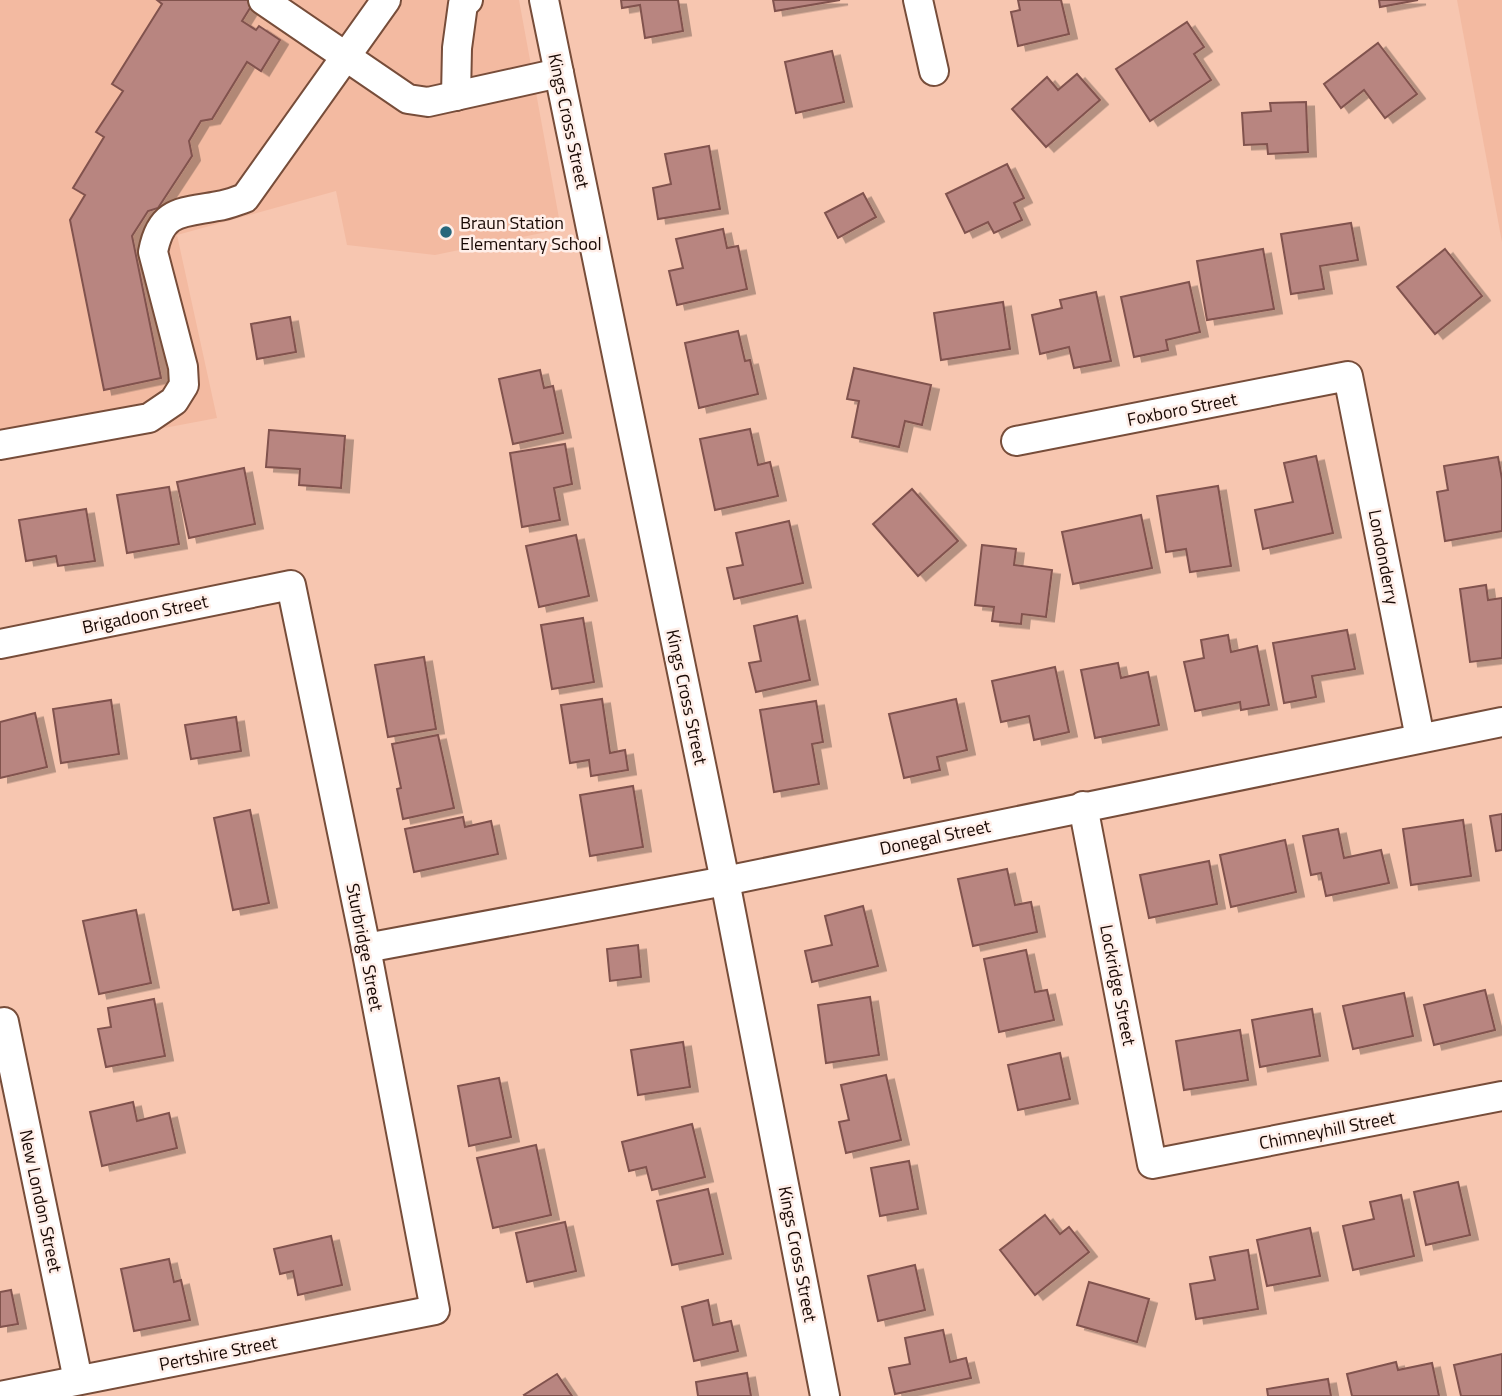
<svg xmlns="http://www.w3.org/2000/svg" width="1502" height="1396" viewBox="0 0 1502 1396" font-family="'Titillium Web',sans-serif">
<style>
.built{fill:#f3baa1}
.building{fill:#b88580;stroke:#81524e;stroke-width:2;filter:url(#shadow)}
.lines{fill:none;stroke-linecap:round;stroke-linejoin:round}
.minor-casing{stroke:#774d3a;stroke-width:32}
.minor{stroke:#fff;stroke-width:28}
.poi-dot{fill:#28677c;stroke:#ffefe9;stroke-width:2.5}
.labels{text-anchor:middle;dominant-baseline:central;stroke-width:5;stroke-linejoin:round;paint-order:stroke}
.street-label{font-size:18px;fill:#180803;stroke:#ffefe9}
.poi-label{font-size:18px;fill:#180803;stroke:#ffefe9;text-anchor:start}
</style>
<defs>
<filter id="shadow"><feDropShadow dx="8" dy="4.5" stdDeviation="0" flood-color="#0004"/></filter>
</defs>
<rect width="100%" height="100%" fill="#f7c6b0"/>
<!-- built -->
<g class="built">
<polygon points="0,0 519,0 561,229 435,255 347,245 336,191 177,235 217,418 0,459"/>
<polygon points="1457,0 1502,0 1502,242"/>
</g>
<!-- building -->
<g class="building">
<polygon points="157,0 255,0 242,21 256,30 259,26 280,40 261,71 247,62 212,119 201,121 189,141 192,156 158,208 148,211 132,236 161,378 104,390 70,220 85,195 73,188 104,137 96,132 123,91 112,84 162,4"/>
<polygon points="621,0 678,0 683,31 645,38 640,5 622,8"/>
<polygon points="773,0 840,0 775,11"/>
<polygon points="1018,0 1061,0 1069,34 1018,46 1011,12 1020,10"/>
<polygon points="1379,0 1418,0 1380,7"/>
<polygon points="1187,22 1204,47 1194,54 1211,80 1150,121 1116,69"/>
<polygon points="1378,43 1417,94 1385,118 1364,90 1341,108 1324,84"/>
<polygon points="832,51 844,102 796,113 785,62"/>
<polygon points="1077,74 1100,100 1046,147 1012,109 1047,77 1058,90"/>
<polygon points="1306,102 1308,152 1268,154 1267,144 1244,145 1242,113 1271,111 1270,103"/>
<polygon points="709,146 720,209 658,219 653,188 671,184 665,154"/>
<polygon points="1007,164 1024,198 1014,203 1022,220 994,233 988,222 965,233 946,194"/>
<polygon points="863,193 876,217 838,238 825,213"/>
<polygon points="1351,223 1358,260 1320,266 1324,289 1291,294 1281,234"/>
<polygon points="723,229 727,248 738,246 747,289 677,305 669,271 683,268 676,239"/>
<polygon points="1263,249 1274,309 1207,320 1197,261"/>
<polygon points="1445,249 1482,296 1435,334 1397,287"/>
<polygon points="1189,282 1200,332 1166,340 1168,350 1134,357 1121,297"/>
<polygon points="1096,292 1111,361 1074,368 1069,347 1040,354 1032,315 1062,308 1060,300"/>
<polygon points="1003,302 1010,349 941,360 934,313"/>
<polygon points="290,317 296,352 257,359 251,324"/>
<polygon points="738,331 745,361 750,360 758,394 699,408 685,343"/>
<polygon points="854,368 931,385 922,425 905,421 899,447 852,437 859,401 847,399"/>
<polygon points="540,370 544,388 553,386 563,433 513,444 499,379"/>
<polygon points="750,429 758,465 770,462 778,496 715,510 700,439"/>
<polygon points="269,430 345,436 341,488 299,485 300,469 266,467"/>
<polygon points="565,444 572,484 554,488 560,520 522,527 510,453"/>
<polygon points="1316,456 1333,533 1263,549 1255,510 1293,502 1284,463"/>
<polygon points="1498,457 1502,479 1502,531 1445,541 1437,492 1448,490 1444,466"/>
<polygon points="244,468 255,524 189,538 177,482"/>
<polygon points="1218,486 1231,566 1190,572 1186,549 1166,552 1157,496"/>
<polygon points="169,487 179,544 127,553 117,495"/>
<polygon points="912,489 958,541 918,576 873,524"/>
<polygon points="86,509 95,561 58,566 56,556 26,561 19,520"/>
<polygon points="1141,515 1152,568 1073,584 1062,532"/>
<polygon points="789,521 803,583 734,599 727,568 743,565 736,533"/>
<polygon points="576,535 589,596 539,607 526,546"/>
<polygon points="982,545 1016,549 1014,565 1052,570 1046,617 1022,614 1021,624 992,621 994,607 975,605"/>
<polygon points="1486,585 1488,600 1502,598 1502,658 1470,662 1460,589"/>
<polygon points="797,616 810,680 756,692 749,663 761,661 754,626"/>
<polygon points="583,618 594,682 552,689 541,625"/>
<polygon points="1347,630 1355,669 1312,676 1316,697 1284,703 1273,643"/>
<polygon points="1228,635 1231,652 1257,646 1269,705 1241,710 1240,702 1195,711 1184,662 1204,658 1201,640"/>
<polygon points="424,657 436,729 388,737 375,665"/>
<polygon points="1118,663 1121,678 1148,672 1159,725 1095,738 1081,670"/>
<polygon points="1055,667 1069,732 1034,740 1029,716 1001,722 992,681"/>
<polygon points="602,699 610,753 625,750 628,770 591,776 589,760 570,763 561,705"/>
<polygon points="956,699 967,750 937,757 940,770 904,778 889,714"/>
<polygon points="111,700 119,754 61,763 53,709"/>
<polygon points="816,701 823,742 812,744 819,784 774,792 760,710"/>
<polygon points="35,713 47,767 0,778 0,722"/>
<polygon points="236,717 241,751 191,759 185,725"/>
<polygon points="438,735 454,808 403,819 397,789 401,788 392,744"/>
<polygon points="633,786 643,847 590,856 580,795"/>
<polygon points="250,810 269,903 233,910 214,818"/>
<polygon points="1502,814 1502,850 1496,851 1490,816"/>
<polygon points="463,817 465,827 491,821 498,854 414,872 405,829"/>
<polygon points="1463,820 1471,876 1411,885 1403,829"/>
<polygon points="1338,829 1344,858 1381,850 1389,883 1326,896 1321,873 1311,875 1303,836"/>
<polygon points="1285,840 1296,892 1231,907 1220,855"/>
<polygon points="1209,861 1217,904 1149,918 1140,875"/>
<polygon points="1007,869 1015,905 1031,902 1037,932 973,946 958,879"/>
<polygon points="863,906 878,966 812,982 805,951 832,945 825,916"/>
<polygon points="136,910 151,983 99,994 83,921"/>
<polygon points="638,945 641,977 610,981 607,949"/>
<polygon points="1026,950 1035,992 1047,990 1054,1020 999,1032 984,959"/>
<polygon points="1485,990 1495,1030 1434,1045 1424,1005"/>
<polygon points="1404,993 1413,1036 1353,1049 1343,1006"/>
<polygon points="870,997 879,1055 826,1063 818,1005"/>
<polygon points="154,999 165,1056 106,1067 98,1029 111,1027 108,1008"/>
<polygon points="1312,1009 1320,1056 1260,1067 1252,1020"/>
<polygon points="1240,1030 1248,1080 1184,1090 1176,1041"/>
<polygon points="683,1042 690,1087 638,1095 631,1050"/>
<polygon points="1060,1053 1070,1099 1018,1110 1008,1065"/>
<polygon points="886,1075 901,1140 846,1153 839,1122 849,1120 841,1085"/>
<polygon points="499,1078 511,1137 469,1146 458,1086"/>
<polygon points="133,1102 137,1121 169,1113 177,1148 102,1166 90,1112"/>
<polygon points="692,1124 705,1177 652,1190 646,1167 629,1171 622,1142"/>
<polygon points="536,1145 551,1215 493,1228 477,1158"/>
<polygon points="909,1161 918,1209 880,1216 871,1168"/>
<polygon points="1458,1182 1470,1235 1426,1245 1414,1192"/>
<polygon points="708,1189 723,1254 672,1265 657,1201"/>
<polygon points="1401,1195 1414,1256 1353,1270 1343,1226 1374,1219 1370,1202"/>
<polygon points="1045,1215 1060,1234 1069,1227 1089,1252 1035,1295 1000,1250"/>
<polygon points="565,1222 576,1271 527,1282 516,1233"/>
<polygon points="1310,1228 1320,1276 1267,1286 1257,1240"/>
<polygon points="331,1236 342,1285 298,1295 293,1271 280,1274 274,1249"/>
<polygon points="1248,1250 1258,1309 1196,1319 1190,1284 1215,1280 1210,1257"/>
<polygon points="169,1259 174,1282 181,1280 190,1320 134,1331 121,1269"/>
<polygon points="915,1265 925,1310 878,1321 868,1276"/>
<polygon points="1089,1282 1149,1299 1137,1342 1077,1325"/>
<polygon points="11,1290 18,1324 0,1327 0,1292"/>
<polygon points="708,1300 713,1325 731,1321 738,1351 694,1361 682,1307"/>
<polygon points="943,1330 950,1362 966,1358 971,1378 895,1394 889,1368 910,1364 905,1338"/>
<polygon points="1502,1354 1502,1396 1461,1396 1454,1365"/>
<polygon points="1396,1362 1398,1370 1432,1363 1439,1396 1352,1396 1347,1374"/>
<polygon points="747,1373 751,1396 698,1396 696,1382"/>
<polygon points="557,1374 572,1396 525,1396 524,1395"/>
<polygon points="1328,1379 1331,1396 1268,1396 1267,1389"/>
</g>
<g class="lines">
<!-- minor casing -->
<g class="minor-casing">
<g id="minor">
<polyline points="263,0 408,99 428,102 559,73"/>
<polyline points="544,0 725,881 825,1396"/>
<polyline points="918,0 934,71"/>
<polyline points="456,96 457,48 463,4 468,0"/>
<polyline points="1016,441 1348,376 1420,738"/>
<path d="M0 445 149 418 174 401 184 385 183 367 153 252C161 209 182 213 218 206 227 205 236 201 245 198L386 0"/>
<polyline points="0,644 291,585 366,948 435,1310 0,1396"/>
<polyline points="1083,806 1152,1164 1502,1096"/>
<polyline points="366,948 725,881 1502,722"/>
<polyline points="0,1023 4,1022 78,1380"/>
</g>
</g>
<!-- minor -->
<use href="#minor" class="minor"/>
</g>
<!-- markers -->
<circle class="poi-dot" cx="446" cy="232" r="7"/>
<g class="labels">
<!-- street labels -->
<g class="street-label">
<text transform="translate(569 121) rotate(78)">Kings Cross Street</text>
<text transform="translate(1182 409) rotate(-11)">Foxboro Street</text>
<text transform="translate(1384 557) rotate(79)">Londonderry</text>
<text transform="translate(145 614) rotate(-12)">Brigadoon Street</text>
<text transform="translate(687 697) rotate(78)">Kings Cross Street</text>
<text transform="translate(935 837) rotate(-12)">Donegal Street</text>
<text transform="translate(365 947) rotate(79)">Sturbridge Street</text>
<text transform="translate(1118 985) rotate(79)">Lockridge Street</text>
<text transform="translate(1327 1130) rotate(-11)">Chimneyhill Street</text>
<text transform="translate(41 1201) rotate(78)">New London Street</text>
<text transform="translate(798 1254) rotate(79)">Kings Cross Street</text>
<text transform="translate(218 1353) rotate(-11)">Pertshire Street</text>
</g>
<!-- poi labels -->
<g class="poi-label">
<text x="460" y="222">Braun Station<tspan x="460" dy="21">Elementary School</tspan></text>
</g>
</g>
</svg>
